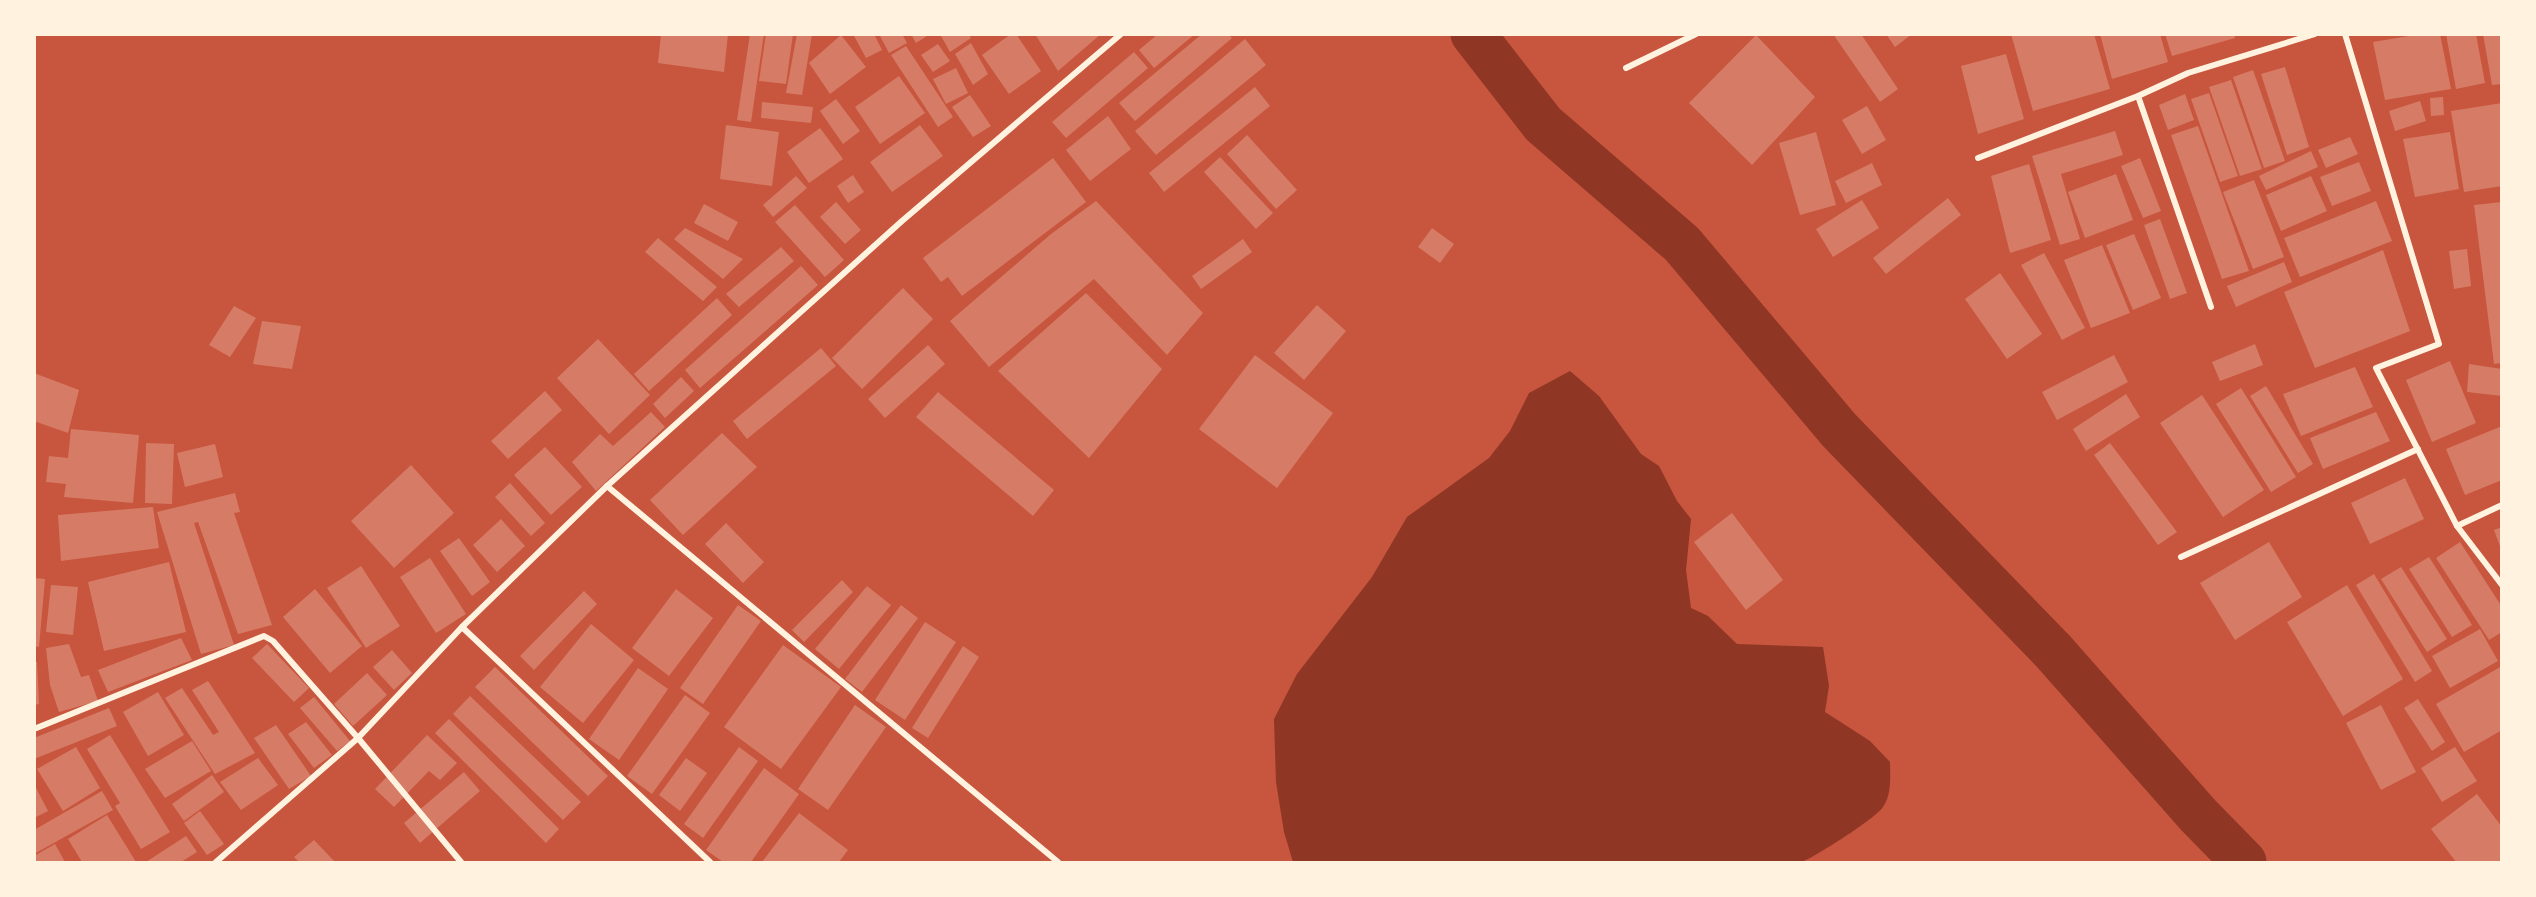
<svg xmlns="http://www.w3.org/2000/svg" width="2536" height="897" viewBox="0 0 2536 897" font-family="'Golos Text',sans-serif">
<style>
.water{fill:#8f3625}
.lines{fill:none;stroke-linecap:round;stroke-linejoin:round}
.canal{stroke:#8f3625;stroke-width:45}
.building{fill:#d67c66}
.minor{stroke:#fff3e0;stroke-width:6}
</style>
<rect width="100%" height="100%" fill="#c8553d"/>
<!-- water -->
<path class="water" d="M1570 371 1599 396 1641 454 1659 466 1677 501 1691 519 1686 570 1691 608 1708 616 1737 644 1823 647 1829 686 1825 712 1870 741 1890 762C1890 777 1892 794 1883 807 1875 819 1816 856 1802 862H1293L1284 832 1276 782 1274 719 1297 674 1372 577 1407 517 1489 458 1510 431 1529 393Z"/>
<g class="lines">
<!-- canal -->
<polyline class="canal" points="1473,34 1543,124 1682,244 1839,430 2053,651 2199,816 2244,862"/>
</g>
<!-- building -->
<g class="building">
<polygon points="661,34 728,34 724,72 658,63"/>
<polygon points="750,34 764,34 751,122 737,120"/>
<polygon points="766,34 793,34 786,84 759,81"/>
<polygon points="797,34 812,34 802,95 786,93"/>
<polygon points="853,34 874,34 882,50 866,58"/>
<polygon points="879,34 902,34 907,43 889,53"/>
<polygon points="911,34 930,34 916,43"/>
<polygon points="940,34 969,34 971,38 950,52"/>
<polygon points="1011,34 1016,34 1041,71 1009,94 982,55"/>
<polygon points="1035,34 1101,34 1058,71"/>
<polygon points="1158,34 1195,34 1154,68 1139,50"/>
<polygon points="1202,34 1228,34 1232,38 1135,121 1119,103"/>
<polygon points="1833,34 1861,34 1898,89 1880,102"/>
<polygon points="1886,34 1912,34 1895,47"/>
<polygon points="2011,34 2094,34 2110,89 2033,111"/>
<polygon points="2100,34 2160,34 2168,62 2112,79"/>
<polygon points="2165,34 2234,34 2235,38 2172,56"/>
<polygon points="2421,34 2440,34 2451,89 2385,100 2373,42"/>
<polygon points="2446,34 2476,34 2485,83 2456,89"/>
<polygon points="2483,34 2502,34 2502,84 2492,85"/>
<polygon points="841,35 866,67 830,94 809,63"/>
<polygon points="1756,35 1815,97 1752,165 1689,103"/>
<polygon points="1245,39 1266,65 1156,155 1135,131"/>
<polygon points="971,43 988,74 973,85 955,54"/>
<polygon points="938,44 950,61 933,72 921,55"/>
<polygon points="906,46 953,117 938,127 891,55"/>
<polygon points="1134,52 1148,68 1066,138 1052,122"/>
<polygon points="2006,54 2024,119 1978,134 1961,66"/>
<polygon points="2285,67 2309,147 2287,155 2261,74"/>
<polygon points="956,68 968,93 946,104 933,79"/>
<polygon points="2253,70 2285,161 2264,168 2233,77"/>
<polygon points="899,76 925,113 880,144 855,107"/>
<polygon points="2231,80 2262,169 2240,176 2209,87"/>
<polygon points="1255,87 1270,106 1164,192 1149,173"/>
<polygon points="2209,93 2238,176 2220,182 2191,99"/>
<polygon points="2185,94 2194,120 2168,130 2159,105"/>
<polygon points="970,95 991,126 973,137 952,107"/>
<polygon points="2443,97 2444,115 2431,116 2430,98"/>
<polygon points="836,99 860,131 843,144 820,111"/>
<polygon points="2420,101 2426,121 2395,131 2389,111"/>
<polygon points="762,102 813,107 811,123 761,118"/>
<polygon points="2502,103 2502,186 2464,192 2451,111"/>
<polygon points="1867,106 1886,140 1862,154 1842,120"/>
<polygon points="1108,116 1131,149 1090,181 1066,150"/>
<polygon points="726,125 779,132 772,186 720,179"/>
<polygon points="920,125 943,156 892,192 870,162"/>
<polygon points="2198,126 2249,271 2222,279 2171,135"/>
<polygon points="820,128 843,159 809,183 787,152"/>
<polygon points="2115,131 2123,155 2061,174 2080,239 2060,245 2032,156"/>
<polygon points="1816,132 1836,205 1800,215 1779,143"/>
<polygon points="2450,132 2459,189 2415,197 2403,139"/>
<polygon points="1247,135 1297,190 1276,209 1227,154"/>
<polygon points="2350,137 2358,154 2326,168 2318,150"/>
<polygon points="2311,151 2318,167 2266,190 2259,176"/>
<polygon points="1220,157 1273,213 1256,229 1204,172"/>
<polygon points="1053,158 1086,202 962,296 948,277 941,282 923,258"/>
<polygon points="2140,158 2161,211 2143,218 2121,166"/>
<polygon points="2359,162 2371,191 2332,206 2320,177"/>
<polygon points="1872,163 1882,185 1846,203 1835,181"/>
<polygon points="2029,164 2051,240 2010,253 1991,176"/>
<polygon points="2116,174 2133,220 2085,238 2068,192"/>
<polygon points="853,175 864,192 848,203 837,186"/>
<polygon points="796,176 807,188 773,217 763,205"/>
<polygon points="2311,176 2327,211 2281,231 2266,195"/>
<polygon points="2254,180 2284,257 2253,269 2223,192"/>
<polygon points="1948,198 1961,215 1886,274 1873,258"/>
<polygon points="1862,200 1879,228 1833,257 1816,229"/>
<polygon points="1096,201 1203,313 1167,355 1094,279 989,367 950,321 1051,234"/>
<polygon points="2376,201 2392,241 2300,277 2284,238"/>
<polygon points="836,202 861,230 845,244 820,217"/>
<polygon points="2502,202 2502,363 2494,364 2474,205"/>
<polygon points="704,204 738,222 728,241 694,223"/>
<polygon points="795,205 844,260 825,277 775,222"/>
<polygon points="2160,219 2187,293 2170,299 2144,225"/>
<polygon points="685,228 743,259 723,279 674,239"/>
<polygon points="1432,228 1454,244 1440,263 1418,247"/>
<polygon points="2134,234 2161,298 2133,310 2106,245"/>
<polygon points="658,238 717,287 703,301 645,252"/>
<polygon points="1243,239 1252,252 1201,289 1192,276"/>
<polygon points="2102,245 2130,313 2091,328 2064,260"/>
<polygon points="781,247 794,261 739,307 726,294"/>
<polygon points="2467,249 2471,286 2454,289 2449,251"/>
<polygon points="2383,250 2410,331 2315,368 2284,292"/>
<polygon points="2044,253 2085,328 2062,340 2021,265"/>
<polygon points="2284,262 2292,282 2236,307 2227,286"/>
<polygon points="801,266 818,285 700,388 685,370"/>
<polygon points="2000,273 2042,334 2007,359 1965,299"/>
<polygon points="903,288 933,319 862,389 832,358"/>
<polygon points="1086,293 1162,369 1089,458 998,371"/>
<polygon points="717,298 732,315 649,391 634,374"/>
<polygon points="1317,305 1346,331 1304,380 1274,353"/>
<polygon points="234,306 256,318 230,357 209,345"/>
<polygon points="262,321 301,326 292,369 253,364"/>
<polygon points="598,339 650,395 609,434 557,378"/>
<polygon points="2255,344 2263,365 2220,381 2212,362"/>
<polygon points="928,345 945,364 885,418 868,399"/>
<polygon points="821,348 836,366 747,439 733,421"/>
<polygon points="1255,355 1333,413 1277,488 1199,429"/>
<polygon points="2114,355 2128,382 2057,420 2042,392"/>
<polygon points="2450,361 2476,423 2432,442 2406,380"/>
<polygon points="2469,364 2502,369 2502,396 2467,392"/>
<polygon points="2355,367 2373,407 2301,436 2283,394"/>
<polygon points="34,373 79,390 68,433 34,421"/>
<polygon points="681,377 694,391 665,418 653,404"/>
<polygon points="2266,386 2313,464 2298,473 2250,396"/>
<polygon points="2241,388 2296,477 2271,492 2216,404"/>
<polygon points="545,391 562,410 508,459 491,441"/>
<polygon points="938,392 1054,490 1033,516 916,417"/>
<polygon points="2126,394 2140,417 2086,451 2073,429"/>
<polygon points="2202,395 2264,490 2223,517 2160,423"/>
<polygon points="651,412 665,427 596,491 572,462 600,434 613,446"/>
<polygon points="2376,412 2390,441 2323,469 2310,438"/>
<polygon points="2502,426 2502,480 2465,495 2446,449"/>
<polygon points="71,429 139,435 133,503 64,497 66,484 46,482 49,456 68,458"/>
<polygon points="722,433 757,467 683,535 650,500"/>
<polygon points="146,443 174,444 172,504 145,503"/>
<polygon points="2110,443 2177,532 2158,545 2094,455"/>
<polygon points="215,444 223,477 185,487 177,453"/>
<polygon points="545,447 582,487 551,515 514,475"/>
<polygon points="411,465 454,513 394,568 351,521"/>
<polygon points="2405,478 2424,519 2370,544 2351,503"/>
<polygon points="510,483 545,523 531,536 495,497"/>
<polygon points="235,493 240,512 234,513 272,625 238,634 198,522 194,523 234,645 201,654 157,512"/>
<polygon points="153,507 159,548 61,561 58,515"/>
<polygon points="1732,513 1783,580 1746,610 1694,542"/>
<polygon points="501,519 525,546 497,572 473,545"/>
<polygon points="726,523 764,562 743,583 705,544"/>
<polygon points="2502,527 2502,549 2501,549 2494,530"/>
<polygon points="459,538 490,582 472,596 440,551"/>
<polygon points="2269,542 2302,597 2235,640 2200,583"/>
<polygon points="2460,542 2502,607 2502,632 2489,640 2436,558"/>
<polygon points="2429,557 2472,625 2452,637 2409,569"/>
<polygon points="430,558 466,614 436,633 400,577"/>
<polygon points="169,562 186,632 104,651 88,582"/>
<polygon points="361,566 400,626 366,648 327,588"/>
<polygon points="2401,567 2447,639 2427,652 2381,579"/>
<polygon points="2374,574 2432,671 2415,682 2356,585"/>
<polygon points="34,578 45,579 39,647 34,646"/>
<polygon points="842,580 853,592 804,642 792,630"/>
<polygon points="51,585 78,587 73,635 46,632"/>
<polygon points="2347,585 2403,679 2343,716 2287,622"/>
<polygon points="867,586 891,605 839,669 815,649"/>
<polygon points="315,589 362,646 330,673 283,617"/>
<polygon points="676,589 713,618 669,676 632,648"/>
<polygon points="584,591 597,604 534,670 520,656"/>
<polygon points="738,605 761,621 703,704 680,688"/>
<polygon points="901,605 918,618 862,692 845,679"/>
<polygon points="925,622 956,642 905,720 875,700"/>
<polygon points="591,624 634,660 583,723 540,687"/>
<polygon points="2480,629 2498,661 2450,688 2432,656"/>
<polygon points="181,638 192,660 108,692 98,670"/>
<polygon points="69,644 81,677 89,675 98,701 59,712 50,685 46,648"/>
<polygon points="267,644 309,688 294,702 252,658"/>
<polygon points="783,645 841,687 781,769 724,727"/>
<polygon points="963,646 979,657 928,738 912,728"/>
<polygon points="392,650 412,673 394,690 373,667"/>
<polygon points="34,662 37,662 39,704 34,705"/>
<polygon points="2502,666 2502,730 2464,752 2436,704"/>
<polygon points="495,667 608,776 588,796 475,687"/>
<polygon points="638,668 668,689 619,760 589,739"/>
<polygon points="367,673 387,695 353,726 334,704"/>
<polygon points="208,681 255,753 215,774 165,698 182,688 213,735 219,732 192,690"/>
<polygon points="158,692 184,735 148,756 123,712"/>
<polygon points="685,695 710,713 652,794 627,776"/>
<polygon points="470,696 581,802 563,820 453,714"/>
<polygon points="314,697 350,741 337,751 300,708"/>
<polygon points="2418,699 2445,742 2432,751 2404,708"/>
<polygon points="855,705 886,727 828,810 798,789"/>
<polygon points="2381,705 2416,772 2381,790 2346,723"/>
<polygon points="109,708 117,726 34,759 34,738"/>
<polygon points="449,719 559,829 546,843 435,733"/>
<polygon points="306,722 332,755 314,768 288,734"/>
<polygon points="276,725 311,776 289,789 254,738"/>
<polygon points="110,735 170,832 141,849 115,806 120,803 87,749"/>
<polygon points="427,735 457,763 440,780 429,771 394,807 375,789"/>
<polygon points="192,741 211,771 165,798 145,769"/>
<polygon points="76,747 100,788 63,811 37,769"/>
<polygon points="739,747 758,761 703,838 684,824"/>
<polygon points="2455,747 2477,781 2442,802 2421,768"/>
<polygon points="258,758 278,785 241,810 220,782"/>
<polygon points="686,758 707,773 680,811 659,795"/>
<polygon points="764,768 799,794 751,862 723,862 706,850"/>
<polygon points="464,772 480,791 420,843 404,823"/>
<polygon points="212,775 224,792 184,821 172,804"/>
<polygon points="34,784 48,811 34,818"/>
<polygon points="102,791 113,810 34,854 34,830"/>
<polygon points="2477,794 2502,827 2502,862 2456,862 2431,829"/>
<polygon points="200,811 224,844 207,855 184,823"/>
<polygon points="799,813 848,850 839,862 762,862"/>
<polygon points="107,815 136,862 82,862 68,839"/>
<polygon points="186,836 197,852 181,862 146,862"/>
<polygon points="314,840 335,862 299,862 294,857"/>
<polygon points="55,844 65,862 37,862 34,856"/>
</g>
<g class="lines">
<!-- minor -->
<g class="minor">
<polyline points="2345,34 2439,344 2376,368 2457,526"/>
<polyline points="1626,68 1696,34"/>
<polyline points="2138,96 2211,307"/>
<polyline points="1978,158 2138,96 2188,73 2315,34"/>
<polyline points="607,486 1058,862"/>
<polyline points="2502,505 2457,526 2502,585"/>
<polyline points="2181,557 2418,449"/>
<polyline points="462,627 710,862"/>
<polyline points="34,729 264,636 273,641 358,738 461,862"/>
<polyline points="216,862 358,738 462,627 607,486 902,221 1121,34"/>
</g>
</g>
<!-- border -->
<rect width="2536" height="897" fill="none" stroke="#fff3e0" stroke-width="72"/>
</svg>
